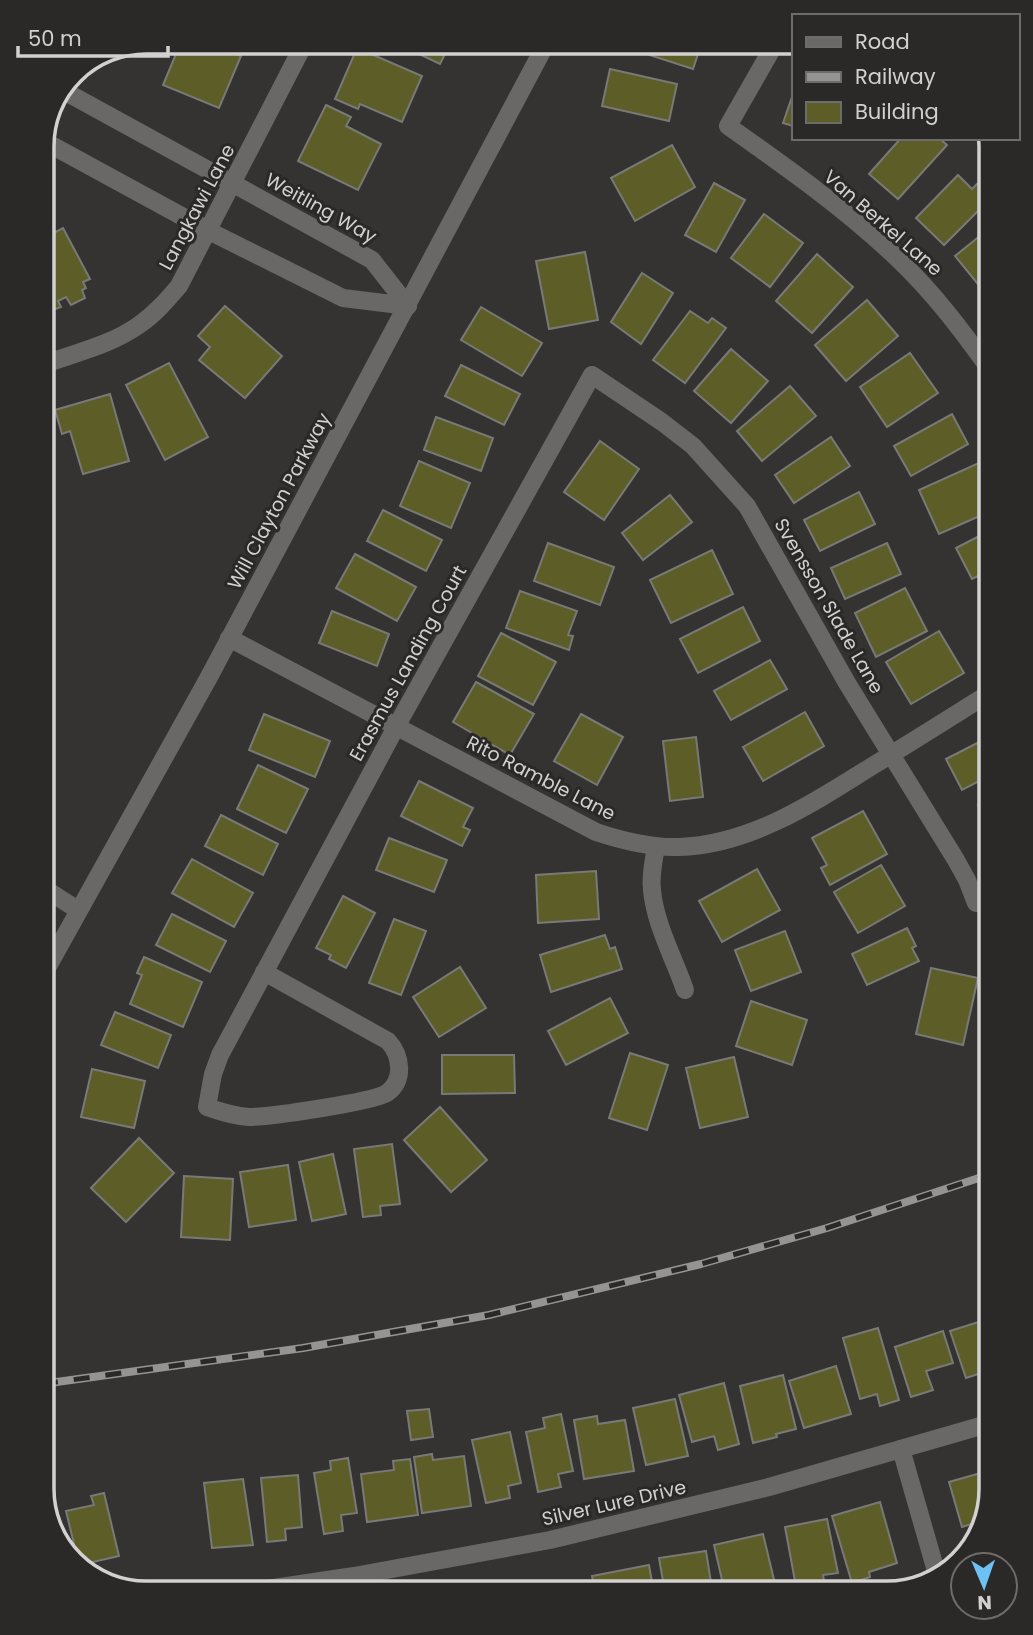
<svg xmlns="http://www.w3.org/2000/svg" width="1033" height="1635" viewBox="0 0 1033 1635" font-family="Poppins,sans-serif">
<style>
.building{fill:#5d5d28;stroke:#797977;stroke-width:2}
.lines{fill:none;stroke-linecap:round;stroke-linejoin:round}
.minor{stroke:#696867;stroke-width:18}
.rail-casing{stroke:#959492;stroke-width:8}
.rail{stroke:#2a2927;stroke-width:5;stroke-dasharray:16;stroke-linecap:butt}
.labels{text-anchor:middle;dominant-baseline:central;stroke-width:6;stroke-linejoin:round;paint-order:stroke}
.street-label{font-size:19px;fill:#d2d1d0;stroke:#2a2927}
.rim{fill:none;stroke:#d2d1d0;stroke-width:3.5}
</style>
<rect width="100%" height="100%" fill="#343331"/>
<!-- building -->
<g class="building">
<polygon points="181,42 189,42 218,53 221,48 241,56 219,108 163,85"/>
<polygon points="394,42 451,42 440,64"/>
<polygon points="644,42 702,42 693,69 640,52"/>
<polygon points="357,48 422,76 402,122 360,104 358,109 335,99"/>
<polygon points="610,69 677,84 669,121 602,106"/>
<polygon points="793,94 793,126 783,123"/>
<polygon points="326,105 351,117 346,126 381,144 358,190 298,161"/>
<polygon points="901,138 939,138 947,145 898,199 869,174"/>
<polygon points="672,145 695,187 635,221 611,178"/>
<polygon points="958,175 972,189 978,183 991,198 944,245 916,218"/>
<polygon points="714,183 745,200 716,252 685,235"/>
<polygon points="764,214 803,243 770,287 731,258"/>
<polygon points="991,227 991,290 986,294 955,256"/>
<polygon points="63,228 90,279 83,282 86,288 82,290 85,298 71,305 66,297 58,301 61,307 45,313 42,306 42,239"/>
<polygon points="585,252 598,320 549,329 536,261"/>
<polygon points="817,254 853,287 812,333 776,301"/>
<polygon points="642,273 673,293 641,344 611,322"/>
<polygon points="867,300 898,336 846,381 815,345"/>
<polygon points="225,306 282,356 245,398 199,360 210,347 198,336"/>
<polygon points="481,307 542,343 522,376 461,340"/>
<polygon points="690,311 708,323 712,318 726,328 685,383 653,360"/>
<polygon points="731,349 768,381 731,423 694,391"/>
<polygon points="910,353 938,393 887,427 860,387"/>
<polygon points="169,363 208,437 165,460 126,385"/>
<polygon points="461,365 520,394 504,425 445,396"/>
<polygon points="790,386 816,416 762,461 737,431"/>
<polygon points="110,394 129,461 83,474 70,431 62,434 55,410"/>
<polygon points="952,414 968,444 911,476 894,446"/>
<polygon points="42,416 50,439 43,440 54,481 42,484"/>
<polygon points="436,417 493,438 481,471 424,450"/>
<polygon points="831,437 850,466 794,503 775,475"/>
<polygon points="600,441 639,469 604,520 564,492"/>
<polygon points="419,461 470,483 451,528 400,506"/>
<polygon points="981,462 991,483 991,511 939,534 919,490"/>
<polygon points="859,492 875,524 820,551 804,520"/>
<polygon points="670,495 692,522 643,560 622,533"/>
<polygon points="383,510 442,540 426,571 367,541"/>
<polygon points="991,530 991,570 972,579 956,548"/>
<polygon points="548,543 614,567 600,605 534,581"/>
<polygon points="887,543 901,574 845,599 831,568"/>
<polygon points="712,550 733,594 671,623 650,580"/>
<polygon points="355,554 416,587 397,621 336,588"/>
<polygon points="905,588 927,631 876,657 855,613"/>
<polygon points="520,591 577,611 568,635 573,636 569,650 506,628"/>
<polygon points="743,607 760,641 698,673 680,639"/>
<polygon points="332,611 389,634 377,666 319,643"/>
<polygon points="939,631 964,673 911,704 886,662"/>
<polygon points="501,633 556,662 533,705 478,676"/>
<polygon points="770,660 787,689 731,720 714,691"/>
<polygon points="476,682 534,714 510,755 453,722"/>
<polygon points="805,712 824,746 763,781 743,747"/>
<polygon points="264,714 330,741 315,777 249,750"/>
<polygon points="581,714 623,737 597,785 554,761"/>
<polygon points="991,736 991,775 962,790 946,759"/>
<polygon points="696,737 703,797 670,801 663,741"/>
<polygon points="42,758 54,761 42,808"/>
<polygon points="258,765 308,789 286,833 237,809"/>
<polygon points="419,781 473,808 463,827 470,830 462,846 401,816"/>
<polygon points="991,799 991,836 978,805"/>
<polygon points="863,811 887,854 830,885 821,868 827,865 812,838"/>
<polygon points="221,815 278,844 263,875 205,846"/>
<polygon points="389,838 447,860 434,892 376,870"/>
<polygon points="192,859 253,893 234,927 172,893"/>
<polygon points="881,865 905,906 858,933 834,892"/>
<polygon points="757,869 780,910 722,942 699,901"/>
<polygon points="596,871 599,919 538,923 536,875"/>
<polygon points="343,896 375,913 346,968 329,959 331,955 316,948"/>
<polygon points="172,914 226,941 210,972 156,945"/>
<polygon points="394,919 426,931 401,995 369,983"/>
<polygon points="907,928 916,946 912,948 919,961 867,985 852,954"/>
<polygon points="785,931 801,972 751,991 735,950"/>
<polygon points="605,935 610,949 615,947 622,969 551,992 540,955"/>
<polygon points="144,957 202,982 183,1027 130,1004 142,975 137,973"/>
<polygon points="460,967 486,1008 439,1037 413,997"/>
<polygon points="931,968 978,978 963,1045 916,1034"/>
<polygon points="610,998 628,1033 566,1065 548,1031"/>
<polygon points="751,1001 807,1020 792,1065 736,1046"/>
<polygon points="115,1012 171,1035 158,1068 101,1045"/>
<polygon points="630,1053 668,1065 647,1130 609,1118"/>
<polygon points="442,1055 514,1055 515,1093 442,1094"/>
<polygon points="734,1057 748,1117 700,1128 686,1068"/>
<polygon points="92,1069 145,1081 134,1128 81,1117"/>
<polygon points="440,1107 487,1160 451,1192 404,1140"/>
<polygon points="139,1138 174,1173 126,1222 91,1188"/>
<polygon points="392,1144 400,1204 380,1206 381,1215 363,1217 354,1149"/>
<polygon points="333,1154 346,1214 312,1221 299,1162"/>
<polygon points="288,1165 296,1220 249,1227 240,1172"/>
<polygon points="184,1176 233,1179 230,1240 181,1237"/>
<polygon points="991,1318 991,1370 966,1378 950,1331"/>
<polygon points="878,1328 899,1400 880,1406 877,1394 860,1399 843,1338"/>
<polygon points="943,1331 953,1363 926,1371 933,1390 911,1397 895,1347"/>
<polygon points="836,1366 851,1414 804,1428 789,1381"/>
<polygon points="783,1375 796,1429 776,1434 777,1437 753,1443 740,1386"/>
<polygon points="724,1383 739,1444 718,1450 714,1436 692,1442 679,1395"/>
<polygon points="675,1399 688,1456 646,1465 633,1408"/>
<polygon points="429,1409 433,1437 411,1440 407,1411"/>
<polygon points="561,1414 573,1471 558,1474 561,1487 538,1492 526,1432 545,1428 543,1418"/>
<polygon points="597,1416 598,1424 625,1420 634,1471 584,1479 574,1420"/>
<polygon points="510,1432 521,1483 508,1486 510,1498 486,1503 472,1440"/>
<polygon points="432,1454 433,1460 464,1456 471,1506 422,1513 414,1457"/>
<polygon points="348,1458 357,1513 341,1515 343,1531 324,1534 314,1473 331,1470 330,1461"/>
<polygon points="410,1459 418,1515 367,1522 361,1474 394,1470 393,1461"/>
<polygon points="991,1470 991,1489 981,1521 962,1527 949,1482"/>
<polygon points="298,1475 302,1527 285,1529 286,1540 267,1542 261,1478"/>
<polygon points="243,1479 253,1545 212,1548 204,1483"/>
<polygon points="104,1493 119,1556 80,1565 69,1553 67,1546 74,1544 66,1511 94,1505 91,1496"/>
<polygon points="880,1502 897,1563 869,1572 870,1577 852,1583 832,1516"/>
<polygon points="827,1519 838,1573 823,1575 825,1587 797,1592 785,1527"/>
<polygon points="763,1534 776,1588 754,1593 725,1593 714,1545"/>
<polygon points="706,1551 712,1589 688,1593 665,1593 659,1558"/>
<polygon points="649,1565 654,1593 595,1593 592,1576"/>
<polygon points="582,1584 583,1593 532,1593 531,1591"/>
</g>
<g class="lines">
<!-- minor -->
<g class="minor">
<path d="M776 42 728 126C786 167 847 210 898 259 934 293 963 332 991 371"/>
<polyline points="64,91 372,260 408,306"/>
<polyline points="42,140 209,231 343,298 408,306"/>
<path d="M42 365C75 353 111 345 139 325 155 314 167 300 179 286L305 42"/>
<path d="M229 638 596 832C623 841 651 848 679 847 749 845 812 804 869 768 910 743 950 718 991 692"/>
<path d="M656 846C654 860 650 875 652 890 655 924 674 958 685 990"/>
<polyline points="42,887 78,910"/>
<path d="M264 972 388 1041C401 1055 405 1080 387 1093 373 1102 269 1117 249 1117 234 1116 221 1112 207 1107L213 1074 220 1055 396 727 592 375 662 422 693 446 747 506 847 683 956 860 967 880 976 903"/>
<polyline points="42,977 209,677 547,42"/>
<polyline points="901,1449 938,1578"/>
<polyline points="240,1593 354,1576 550,1540 769,1487 991,1423"/>
</g>
<!-- rail casing -->
<g class="rail-casing">
<polyline id="rail" points="42,1384 303,1348 489,1315 701,1264 827,1228 991,1174"/>
</g>
<!-- rail -->
<use href="#rail" class="rail"/>
</g>
<g class="labels">
<!-- street labels -->
<g class="street-label">
<text transform="translate(197 207) rotate(-62)">Langkawi Lane</text>
<text transform="translate(321 208) rotate(29)">Weitling Way</text>
<text transform="translate(883 223) rotate(41)">Van Berkel Lane</text>
<text transform="translate(279 501) rotate(-62)">Will Clayton Parkway</text>
<text transform="translate(829 606) rotate(60)">Svensson Slade Lane</text>
<text transform="translate(408 663) rotate(-61)">Erasmus Landing Court</text>
<text transform="translate(541 778) rotate(27)">Rito Ramble Lane</text>
<text transform="translate(614 1503) rotate(-13)">Silver Lure Drive</text>
</g>
</g>
<!-- crop -->
<path d="M0 0H1033V1635H0ZM146 54H887A92 92 0 0 1 979 146V1489A92 92 0 0 1 887 1581H146A92 92 0 0 1 54 1489V146A92 92 0 0 1 146 54Z" fill="#2a2927" fill-rule="evenodd"/>
<path class="rim" d="M146 54H887A92 92 0 0 1 979 146V1489A92 92 0 0 1 887 1581H146A92 92 0 0 1 54 1489V146A92 92 0 0 1 146 54Z"/>
<!-- legend -->
<rect x="792" y="14" width="228" height="126" fill="#2a2927" stroke="#6d6c6b" stroke-width="2"/>
<rect x="806" y="37" width="35" height="10" fill="#696867" stroke="#6d6c6b" stroke-width="2"/>
<text x="855" y="49" font-size="21" fill="#d2d1d0">Road</text>
<rect x="806" y="72" width="35" height="10" fill="#959492" stroke="#6d6c6b" stroke-width="2"/>
<text x="855" y="84" font-size="21" fill="#d2d1d0">Railway</text>
<rect x="806" y="102" width="35" height="21" fill="#5d5d28" stroke="#6d6c6b" stroke-width="2"/>
<text x="855" y="119" font-size="21" fill="#d2d1d0">Building</text>
<!-- north arrow -->
<g transform="translate(984 1586) rotate(178)"><circle r="33" fill="#2a2927" stroke="#6d6c6b" stroke-width="2"/>
<path d="M0-5L12 26L0 18L-12 26Z" fill="#6ec2f3"/>
<text y="-10" font-size="19" font-weight="bold" text-anchor="middle" fill="#d2d1d0">N</text>
</g>
<!-- scale -->
<path d="M18 46v10h150v-10" fill="none" stroke="#d2d1d0" stroke-width="3.5"/>
<text x="28" y="46" font-size="21" fill="#d2d1d0" stroke="#2a2927" stroke-width="5" paint-order="stroke">50 m</text>
</svg>
